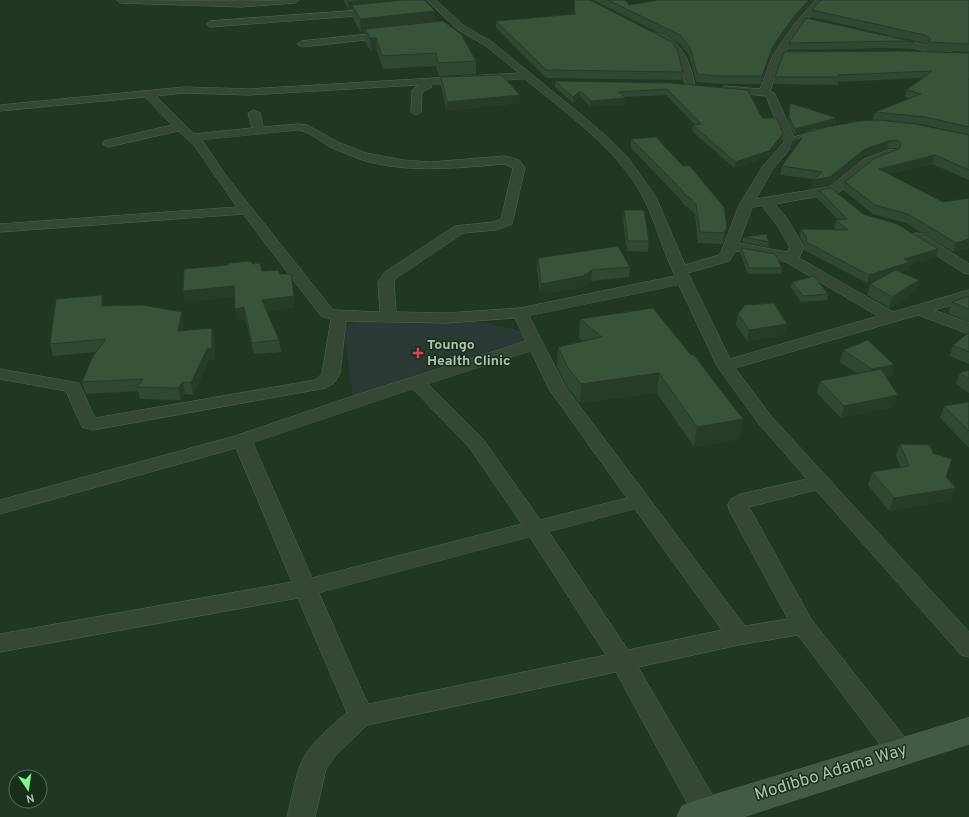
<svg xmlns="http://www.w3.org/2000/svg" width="969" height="817" viewBox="0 0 969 817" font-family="Overpass,sans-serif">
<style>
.medical{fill:#2b3934}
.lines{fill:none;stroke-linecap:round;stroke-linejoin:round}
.minor-casing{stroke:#516654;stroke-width:1}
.secondary-casing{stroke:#516654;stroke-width:1}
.minor{fill:#344835;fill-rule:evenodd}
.secondary{fill:#425b45;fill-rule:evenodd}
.wall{fill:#2f4831}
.shaded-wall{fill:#263b28}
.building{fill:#375439;stroke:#263b28}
.health-dot{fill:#e0444e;stroke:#192d1b;stroke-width:1.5}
.labels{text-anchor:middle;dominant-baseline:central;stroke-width:3;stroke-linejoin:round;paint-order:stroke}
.poi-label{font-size:14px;font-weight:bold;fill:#aec5b1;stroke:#192d1b;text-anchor:start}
.near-street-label{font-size:17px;fill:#aec5b1;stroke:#192d1b}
</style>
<rect width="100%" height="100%" fill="#203822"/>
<!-- medical -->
<polygon class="medical" points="437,313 522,331 528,341 487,351 489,356 431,370 432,374 353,398 343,324"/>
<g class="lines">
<!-- minor casing -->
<g class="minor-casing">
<g id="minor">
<polygon points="117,0 241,1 299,0 295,3 241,7 121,3"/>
<path d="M427 0H436L463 25 492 42 584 117 605 135 629 159 656 197 685 265 719 255 721 252 739 205 763 166 784 142 766 96 725 92 720 89 725 86 760 89 773 55 795 23 816 0H825L801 27 785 52H807L812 55 807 58H782L770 91 775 94 794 137 816 129 822 132 820 134 794 144 772 170 756 199 829 187 864 159 888 150H896L898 153 896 156 872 165 838 193 775 204 788 220 804 247 799 258 893 312 969 290V300L934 310 969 323V334L918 315 735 368 771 416 969 632V657L961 655 816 490 749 507 811 619 910 744 914 752 910 760 901 763 892 760 798 635 739 645 638 667 717 803 721 812 719 817H695L616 672 367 725 335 756 326 769 315 817H287C292 798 295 775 304 757 315 739 332 726 347 712L298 598 0 652V634L292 582 236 448 0 514V500L235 436 350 397 526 341 515 318 447 323 346 321 340 374 334 383 326 388 93 430 82 427 66 391 0 379V369L79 383 95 418 315 380 322 374 331 319 321 316 243 214 0 232V224L237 207 194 145 178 131 108 147 104 145 102 143 104 141 172 125 145 97 0 111V105L184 87 249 89 519 73 486 46 457 29ZM525 79C567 114 617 148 643 197 656 223 663 251 675 276L520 308 447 313 396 312 394 282 396 278 463 233 496 230 512 224 525 168 519 160 505 156 431 162 403 160 366 153 340 143 307 125 298 124 263 127 260 113 254 110 248 113 252 128 194 134 156 96 184 93 249 95 417 85 418 86 412 90 411 112 416 115 421 112 422 92 432 87 430 85ZM298 130C310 132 320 141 330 147 339 151 349 155 359 159 406 174 456 168 504 164L513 168 501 219 493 222 455 226 385 272 378 282 380 312 333 310 227 177 202 140ZM762 206 775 222 790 247 787 252 739 243 752 208ZM736 251 775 258 786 262 878 316 730 359 688 273 729 261ZM679 285 717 366 759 424 807 479 741 494 731 499 728 504 729 510 788 619 745 626 566 388 529 316ZM531 351 549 389 627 498 540 520 483 439 428 384ZM413 389 469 447 522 524 312 578 253 443ZM635 509 722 630 628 650 549 532ZM530 537 606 655 369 704 365 698 319 593Z"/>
<polygon points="378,9 382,12 381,14 210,27 206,24 210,21"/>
<polygon points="389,32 392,33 392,37 302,47 297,44 302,41"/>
<path d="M655 33C683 40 689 60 695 85L694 87H686L677 55 669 48 652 38V34Z"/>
<polygon points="889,36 952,52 954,54 949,57 886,41 884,39"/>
<polygon points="917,233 922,234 969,264 969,274 964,273 912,240 910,237 912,234"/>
</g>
</g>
<!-- secondary casing -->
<g class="secondary-casing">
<polygon id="secondary" points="969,718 969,744 743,817 677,817 682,806 694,801"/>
</g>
<!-- minor -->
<use href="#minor" class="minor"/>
<!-- secondary -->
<use href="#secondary" class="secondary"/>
</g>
<!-- wall -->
<g class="wall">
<polygon points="343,0 424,0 436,22 476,61 476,74 439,76 436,66 383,69 377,51 371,51 365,42 365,33 361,33 353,19 353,10 349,10"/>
<polygon points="574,0 590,0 683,72 682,80 546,78 496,28 496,21 574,14"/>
<polygon points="593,0 625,0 629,5 658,0 815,0 794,22 772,54 761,84 719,84 696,82 689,55 679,43"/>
<polygon points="969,0 969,52 926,50 928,45 923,43 811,17 812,10"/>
<polygon points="806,18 914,42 912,49 898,48 788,50 789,43"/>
<polygon points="969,53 969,180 932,164 889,174 943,202 969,198 969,248 953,252 906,223 873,214 843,190 845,182 897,150 896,148 887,149 863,158 828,186 812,188 814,179 780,175 782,166 795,148 790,150 792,142 953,132 923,124 873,120 875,112 909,99 905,97 907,90 922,78 838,82 838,85 774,84 775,77"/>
<polygon points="441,77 520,95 520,103 447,111 441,86"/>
<polygon points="555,81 670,83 762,118 782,141 768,157 734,168 692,131 693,125 695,125 666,95 625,97 626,98 625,104 590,107 580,96 573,103 555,87"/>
<polygon points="790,103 836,123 794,134 788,121"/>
<polygon points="631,139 683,166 724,207 726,237 723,244 698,243 695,214 688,207 686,207 679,198 631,148"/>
<polygon points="819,190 863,214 936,257 909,265 908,270 900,272 919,280 916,291 889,308 867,295 870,284 879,279 867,283 804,250 805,246 800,237 801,229 837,230 834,228 836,220 838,220 817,198"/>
<polygon points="624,210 649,241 648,252 627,251 623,220"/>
<polygon points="743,237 769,242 768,247 742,242"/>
<polygon points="741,248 782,268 781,274 748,274 740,253"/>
<polygon points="538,258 630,267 629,277 591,281 583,287 540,294 537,268"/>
<polygon points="253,264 262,271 280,274 295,307 267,311 279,340 281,352 254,354 245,319 237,321 234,297 185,302 183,291"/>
<polygon points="792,282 828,294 827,300 801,302 791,287"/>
<polygon points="969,296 969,322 948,313 952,302"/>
<polygon points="105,306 184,323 183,330 215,339 215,360 209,360 193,395 185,394 181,400 140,399 138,391 86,394 82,382 96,352 53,356 50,344"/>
<polygon points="738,314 784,335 747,341 736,325"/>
<polygon points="580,319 743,419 739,439 694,447 657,393 580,403 567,387 557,367 558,347 583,341 579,338"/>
<polygon points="969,333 969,364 950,356 953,345"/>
<polygon points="843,350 894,365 891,377 887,377 895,407 841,418 817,393 820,381 858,374 840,362"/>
<polygon points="969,370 969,393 956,384 960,373"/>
<polygon points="969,402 969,448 940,418 944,406"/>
<polygon points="900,444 933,453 946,477 956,488 951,500 889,511 868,485 872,472 901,468 896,456"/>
</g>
<!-- shaded-wall -->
<g class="shaded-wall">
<polygon points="371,0 414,0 352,5 353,10 349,10 348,2"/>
<polygon points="809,0 815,0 794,22 772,54 761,84 762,76 773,46 795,15"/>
<polygon points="435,11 436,25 365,29 365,33 361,33 360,19"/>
<polygon points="370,38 376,38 377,51 371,51"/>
<polygon points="580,91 580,96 573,103 573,97"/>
<polygon points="520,95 520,103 447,111 447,102"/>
<polygon points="626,98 625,104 590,107 591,101"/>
<polygon points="837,118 836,123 794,134 795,129"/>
<polygon points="783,134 782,141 768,157 734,168 735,162"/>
<polygon points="802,138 800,146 790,150 792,142"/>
<polygon points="889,141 887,149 863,158 828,186 812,188 813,180 865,149"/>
<polygon points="935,155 932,164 877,178 879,169"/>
<polygon points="727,227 726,237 723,244 724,233"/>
<polygon points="969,239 969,248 953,252 956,243"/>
<polygon points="938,249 936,257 909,265 908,270 867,283 869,275 904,259"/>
<polygon points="592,270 591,281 583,287 540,294 541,284"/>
<polygon points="919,280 916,291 889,308 892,297"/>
<polygon points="234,286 235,297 185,302 183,291"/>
<polygon points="102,295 105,306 105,317 102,306"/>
<polygon points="294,296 295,307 264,311 262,300"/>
<polygon points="244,307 245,319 237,321 235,309"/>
<polygon points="182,312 184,323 181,342 178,331"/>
<polygon points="787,324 784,335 747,341 749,330"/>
<polygon points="212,328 215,339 215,360 209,360 193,395 191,383"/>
<polygon points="894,365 891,377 869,381 872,369"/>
<polygon points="659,373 657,393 580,403 581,384"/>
<polygon points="183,382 185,394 181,400 178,388"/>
<polygon points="898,395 895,407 841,418 844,406"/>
<polygon points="743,419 739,439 694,447 697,427"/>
<polygon points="956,488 951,500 889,511 894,498"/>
</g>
<!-- building -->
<g class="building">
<polygon points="347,0 371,0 348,2"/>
<polygon points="403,0 424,0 435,11 360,19 352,5"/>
<polygon points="574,0 590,0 672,42 677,49 683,72 546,70 496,21 575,14"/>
<polygon points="608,0 625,0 629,5 658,0 809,0 795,15 773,46 762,76 720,76 697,74 690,47 680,35"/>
<polygon points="821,0 969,0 969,44 928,42 931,39 925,35 812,10"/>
<polygon points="806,18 914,42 900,41 789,43"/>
<polygon points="443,21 461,34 476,61 438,63 436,53 382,56 376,38 370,38 365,29"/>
<polygon points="900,51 969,53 969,79 968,79 969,79 969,127 925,117 875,112 921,94 907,90 932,71 838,75 839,77 775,77 784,52"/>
<polygon points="502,75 520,95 447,102 441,77"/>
<polygon points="555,81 670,83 748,90 762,118 777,118 783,134 769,151 735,162 693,125 701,124 667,89 619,92 626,98 591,101 580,91 573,97"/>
<polygon points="790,103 837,118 795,129 789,117"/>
<polygon points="878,120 915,124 969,135 969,170 935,155 879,169 943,202 969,198 969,239 956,243 908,214 875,205 845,182 875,158 899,149 901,144 898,140 889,141 865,149 830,177 813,180 822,172 782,166 802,138 792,142 802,134 822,128 859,121"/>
<polygon points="656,137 683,166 689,165 724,207 727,227 724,233 700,232 696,204 689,197 687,197 680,188 631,139"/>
<polygon points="831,188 863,214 897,224 938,249 904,259 910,262 869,275 806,242 807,238 801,229 848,230 836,220 847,219 819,190"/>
<polygon points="624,210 644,210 649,241 628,241"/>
<polygon points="766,234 769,242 743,237"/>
<polygon points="618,246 630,267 592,270 583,276 541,284 538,258"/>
<polygon points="741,248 775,254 782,268 749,268"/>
<polygon points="250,261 253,264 260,263 262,271 279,270 280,274 291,274 294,296 262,300 279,340 252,343 244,307 235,309 234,286 183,291 184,269 228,265 229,263"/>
<polygon points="895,270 919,280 892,297 870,284"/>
<polygon points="814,276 828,294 803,296 792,282"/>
<polygon points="102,295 102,306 142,305 182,312 178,331 212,328 212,348 207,349 191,383 183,382 178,388 137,387 143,379 82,382 93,356 106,339 50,344 56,299"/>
<polygon points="969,296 969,309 952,302"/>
<polygon points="774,303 787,324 749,330 738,314 745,305"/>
<polygon points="653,308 691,355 693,354 743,419 697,427 659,373 581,384 568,368 558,347 602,337 580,319"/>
<polygon points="968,333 969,333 969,352 953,345"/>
<polygon points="868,340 894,365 872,369 843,350"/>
<polygon points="881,369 898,395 844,406 820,381"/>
<polygon points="969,370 969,379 960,373"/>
<polygon points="969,402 969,431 944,406"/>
<polygon points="900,444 930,445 933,453 952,459 946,477 956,488 894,498 872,472 909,466"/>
</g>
<!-- markers -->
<path class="health-dot" d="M416 347h4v4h4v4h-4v4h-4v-4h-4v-4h4z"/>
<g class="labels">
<!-- poi labels -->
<g class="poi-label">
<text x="427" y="345">Toungo<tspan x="427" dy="16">Health Clinic</tspan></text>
</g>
<!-- near-street labels -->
<g class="near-street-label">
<text transform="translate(831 773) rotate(-17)">Modibbo Adama Way</text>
</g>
</g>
<!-- north arrow -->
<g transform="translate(28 789) rotate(167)"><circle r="19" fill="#192d1b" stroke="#556a57"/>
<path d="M0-3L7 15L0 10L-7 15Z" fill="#7ff88e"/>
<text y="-6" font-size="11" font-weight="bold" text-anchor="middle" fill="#aec5b1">N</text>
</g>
</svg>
